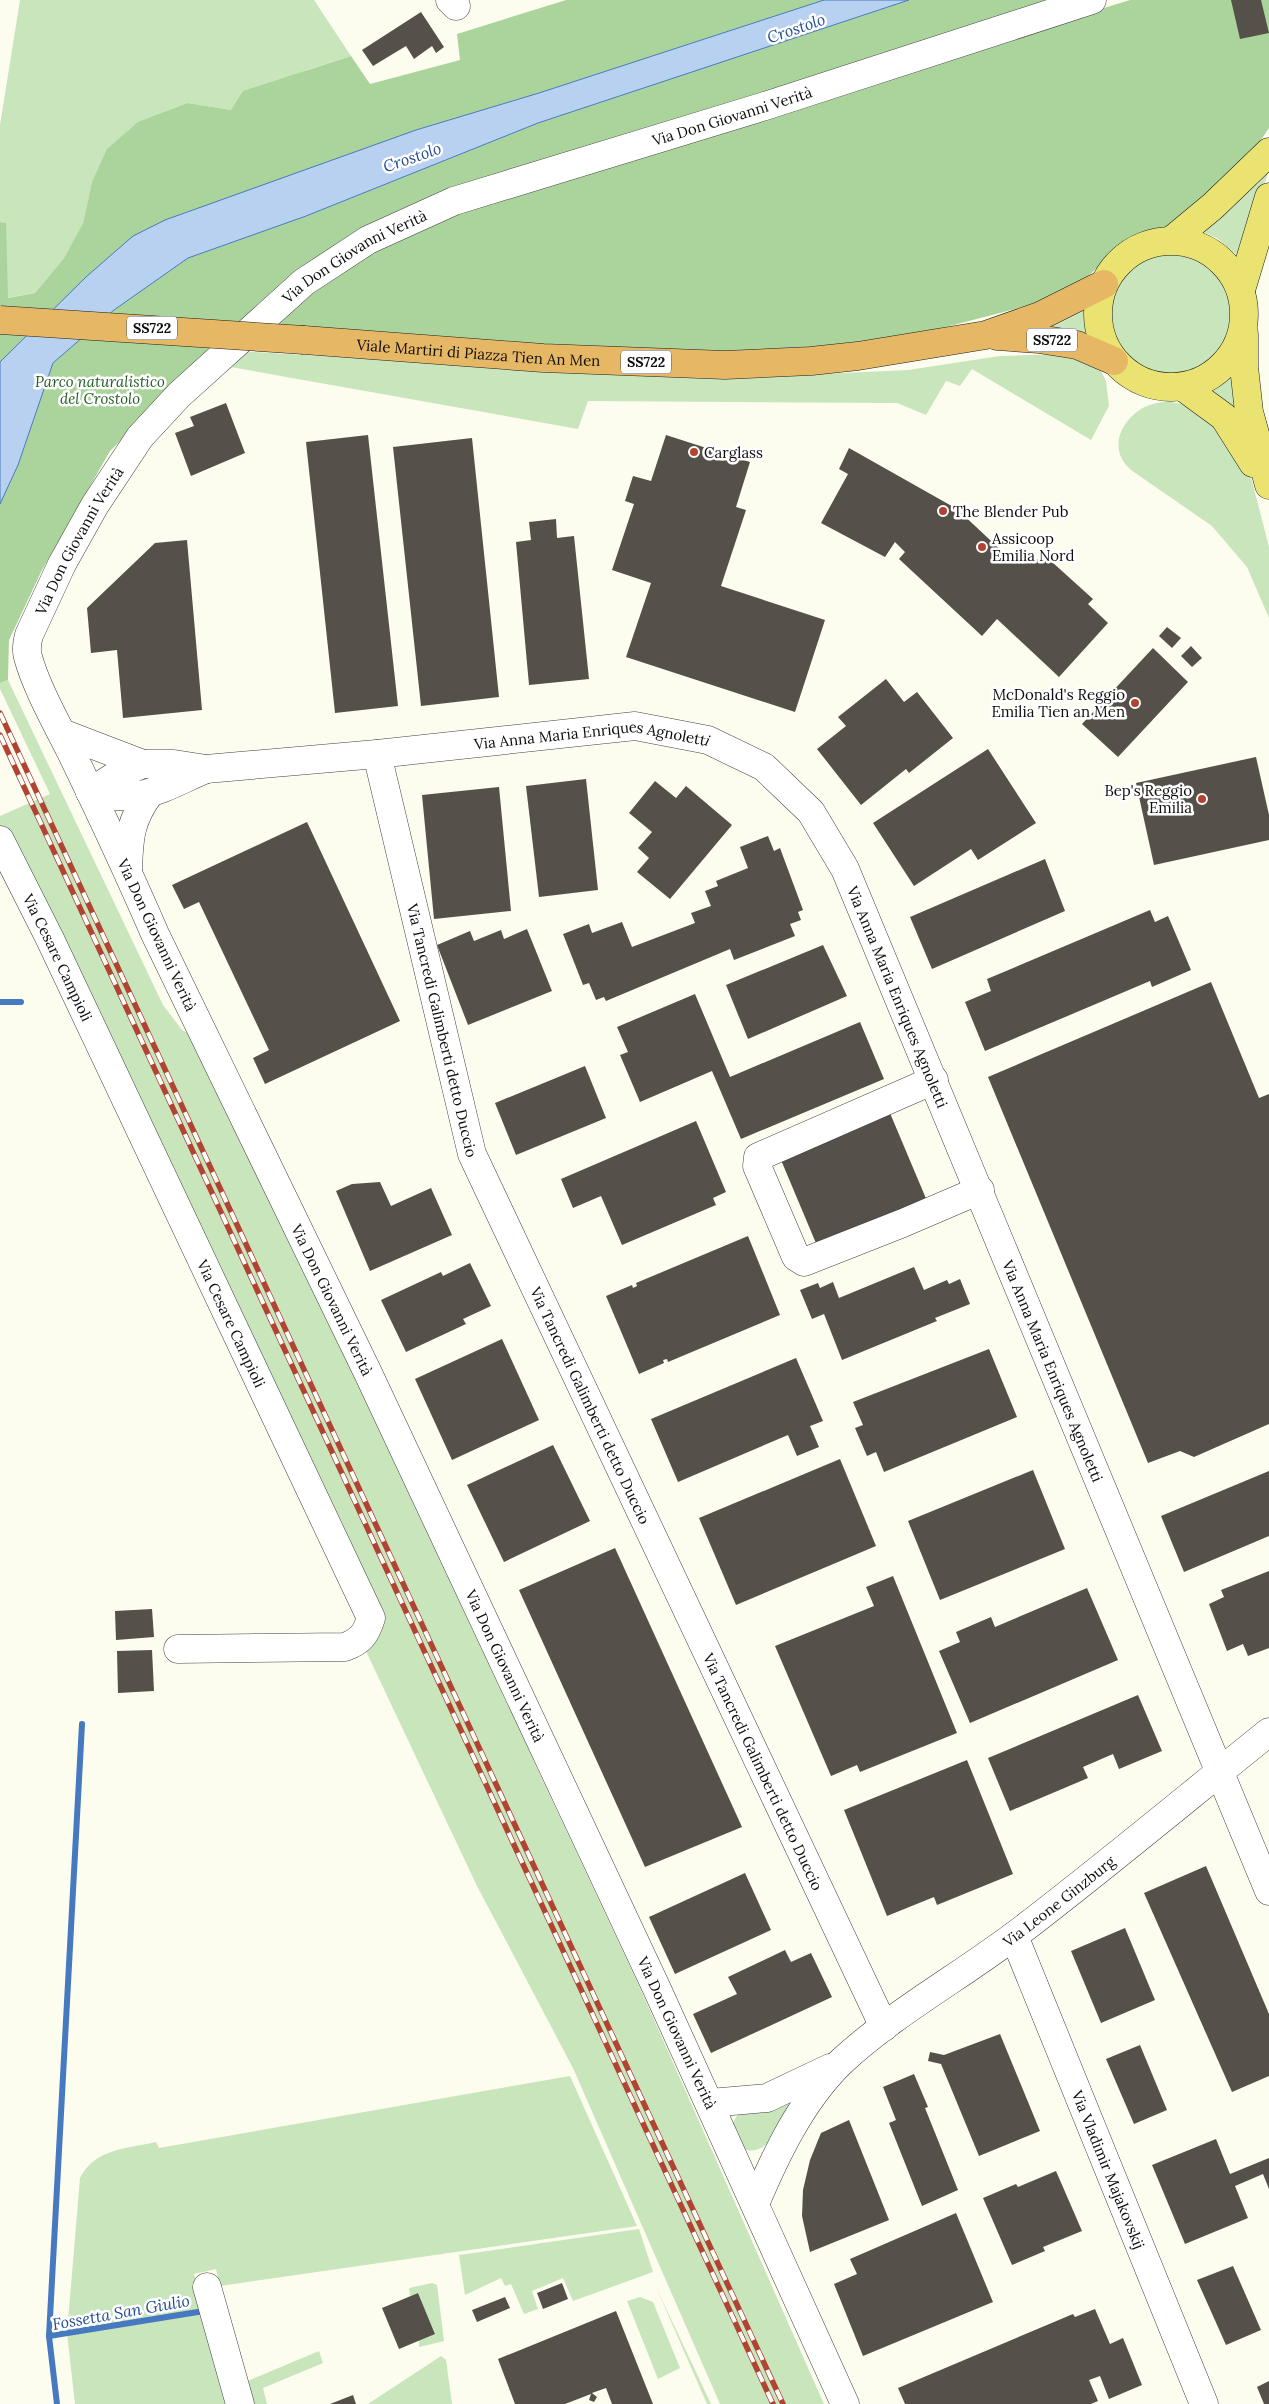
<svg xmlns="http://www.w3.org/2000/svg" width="1269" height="2404" viewBox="0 0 1269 2404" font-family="Lora,serif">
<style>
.green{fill:#c9e5bb}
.forest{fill:#abd49c}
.water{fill:#b8d1f0;stroke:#4679c0}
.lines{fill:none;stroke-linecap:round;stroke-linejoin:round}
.stream{stroke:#4679c0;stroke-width:6}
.building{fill:#55504a}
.minor-casing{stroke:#404040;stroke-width:29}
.major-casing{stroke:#1e1e1e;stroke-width:29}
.highway-casing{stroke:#1e1e1e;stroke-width:29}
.minor{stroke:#fff;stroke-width:28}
.major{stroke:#ebe371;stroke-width:28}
.highway{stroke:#e6b764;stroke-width:28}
.rail-casing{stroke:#b04332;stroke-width:5.5}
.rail{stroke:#fff;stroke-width:4;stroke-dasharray:11;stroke-linecap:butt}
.highway-bridge-casing{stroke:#1e1e1e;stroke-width:29;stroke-linecap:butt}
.highway-bridge{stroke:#e6b764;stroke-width:28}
.poi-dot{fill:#b04332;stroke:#fff;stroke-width:2}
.labels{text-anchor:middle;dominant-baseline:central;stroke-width:5;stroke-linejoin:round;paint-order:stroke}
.shield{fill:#fff;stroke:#565656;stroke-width:1}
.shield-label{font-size:14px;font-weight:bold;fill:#0d0d0d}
.street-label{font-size:15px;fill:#0d0d0d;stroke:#fff}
.park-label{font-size:15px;font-style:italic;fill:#255e24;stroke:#fff}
.poi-label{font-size:15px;fill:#0d0d0d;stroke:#fff;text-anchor:start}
.water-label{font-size:16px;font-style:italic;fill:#224d93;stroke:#fff}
</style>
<rect width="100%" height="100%" fill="#fdfdef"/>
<!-- green -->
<g class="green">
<polygon points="20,0 314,0 351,56 307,70 231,110 188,103 92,182 83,223 64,258 35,293 7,298 5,223 0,222 0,125"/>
<polygon points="1269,171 1238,256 1217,238 1198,230"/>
<circle cx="1170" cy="315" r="60"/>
<polygon points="1086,308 1085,334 1026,326"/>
<polygon points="238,351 713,379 908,370 1000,356 1060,354 1090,363 1100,369 1106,381 1109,406 1091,440 972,369 960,386 946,381 926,415 897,403 588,401 578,429 225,366"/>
<polygon points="1235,363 1242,418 1202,389 1224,376"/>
<path d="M1167 401 1181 404 1200 413 1234 446 1252 481 1269 547V618L1247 567 1212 526 1131 470C1109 451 1118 424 1141 409 1149 404 1158 403 1167 401Z"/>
<polygon points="8,680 163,1005 182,1030 194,1036 443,1554 535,1764 640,1988 824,2404 720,2404 573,2068 477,1886 364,1647 371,1637 0,830 0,816 50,794 0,689 0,683"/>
<path d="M570 2076 637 2226 220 2286 216 2269 194 2274 230 2404H75L67 2333 80 2178C95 2148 127 2149 156 2142L159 2148Z"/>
<path d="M795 2097C785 2116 771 2159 743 2149L732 2124 740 2111Z"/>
<polygon points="639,2229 653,2272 573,2301 563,2278 532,2291 538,2309 524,2314 511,2284 505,2286 501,2278 465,2295 459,2255"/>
<polygon points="432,2283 437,2285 444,2341 419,2347 419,2340 435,2333 418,2293 410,2296 409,2288"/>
<polygon points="656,2287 711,2404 707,2404"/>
<polygon points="640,2297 653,2302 680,2368 658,2379 627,2301"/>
<polygon points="319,2351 323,2363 263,2388 267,2404 243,2404 238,2385"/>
<polygon points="441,2356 446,2360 452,2404 368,2404"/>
</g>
<!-- forest -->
<g class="forest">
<polygon points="566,0 824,0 539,93 416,130 0,362 0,222 6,223 8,298 35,293 64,258 83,223 92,182 107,149 138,122 188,103 231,110 243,91 351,56 370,84 460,60 457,34"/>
<polygon points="909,0 1056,0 459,190 204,358 110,451 41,572 9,640 8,680 0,683 0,504 18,465 53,363 114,310 188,258 306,216 538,123"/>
<polygon points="1130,0 1269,0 1269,128 1255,149 1174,226 1140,235 1116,250 1085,279 1038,303 869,347 754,353 547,350 267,325 383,242 466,205"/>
</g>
<!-- water -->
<polygon class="water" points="824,0 909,0 538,123 306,216 188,258 114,310 53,363 18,465 0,504 0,362 86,277 133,236 165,220 416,130 539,93"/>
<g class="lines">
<!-- stream -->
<g class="stream">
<polyline points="0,1002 21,1002"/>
<polyline points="49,2336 204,2311"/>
<polyline points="57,2404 49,2336 82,1724"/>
</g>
</g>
<!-- building -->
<g class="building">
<polygon points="1231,0 1261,0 1269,33 1240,39"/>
<polygon points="421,12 444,47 436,53 432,46 414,59 406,46 373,66 362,50"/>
<polygon points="226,403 245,453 191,476 175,433 194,426 190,417"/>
<polygon points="368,435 398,706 335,713 306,442"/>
<polygon points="666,435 750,462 736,507 746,510 721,586 825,620 795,712 626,657 651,583 612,570 634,504 625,501 633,476 651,481"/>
<polygon points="472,438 499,697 421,706 393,447"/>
<polygon points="849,448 957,509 1005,554 1052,562 1093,599 1088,604 1108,623 1059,677 997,619 982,636 899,559 905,552 895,542 885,557 821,523 848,474 839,469"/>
<polygon points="556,519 557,538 574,536 589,679 529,685 516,542 531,540 529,522"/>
<polygon points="187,540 202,710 123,718 117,650 91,653 87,608 155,543"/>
<polygon points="1167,627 1181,638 1172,648 1159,636"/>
<polygon points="1191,646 1202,658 1192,667 1181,656"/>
<polygon points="1153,648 1188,682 1118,757 1082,724"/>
<polygon points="886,679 904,702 917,692 953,738 909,773 906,769 861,805 817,749 846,726 838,717"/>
<polygon points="988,749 1036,823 978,860 971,849 914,886 873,823"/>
<polygon points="1256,757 1269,815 1269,840 1154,865 1136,783"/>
<polygon points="586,779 598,890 539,897 526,786"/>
<polygon points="655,781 676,798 686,786 732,825 670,899 637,872 649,858 638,848 652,832 629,813"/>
<polygon points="499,787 511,911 434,919 422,795"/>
<polygon points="307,822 400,1021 265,1084 253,1058 269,1050 199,902 184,909 172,885"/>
<polygon points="768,836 774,851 780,848 803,910 798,912 801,920 790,924 795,936 734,960 730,949 606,1001 604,997 596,1000 589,983 583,985 563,934 589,924 592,933 622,922 632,947 695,923 691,913 711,906 705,891 718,886 716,881 748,868 740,847"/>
<polygon points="1045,859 1065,911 932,969 910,917"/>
<polygon points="1150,910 1155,922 1168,916 1191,970 1152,987 1150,981 985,1051 965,1002 991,991 987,979"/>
<polygon points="527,929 552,991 468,1025 437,945 470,931 474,941 501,930 504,939"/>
<polygon points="823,945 847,996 748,1039 726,985"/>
<polygon points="1211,982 1259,1098 1269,1094 1269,1424 1194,1457 1180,1451 1148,1463 988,1077"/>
<polygon points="695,994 730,1077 860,1022 884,1079 741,1139 712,1071 640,1102 620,1055 628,1052 617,1027"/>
<polygon points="585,1066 606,1118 516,1155 495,1103"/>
<polygon points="887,1106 930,1208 818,1248 781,1160"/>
<polygon points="696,1121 726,1192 713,1198 716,1205 622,1245 601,1196 573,1208 561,1179"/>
<polygon points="380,1182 391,1206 431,1188 452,1235 370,1271 336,1191 352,1184"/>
<polygon points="748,1236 780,1315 668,1362 667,1359 663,1360 664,1363 639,1374 606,1296 632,1285 633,1288 637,1286 636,1283"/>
<polygon points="470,1263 491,1306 463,1319 466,1324 406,1352 381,1300 441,1272 443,1276"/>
<polygon points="914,1267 924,1290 947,1280 949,1284 960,1279 970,1304 935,1318 937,1321 842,1360 824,1314 812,1319 800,1290 818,1283 820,1288 833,1282 839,1298"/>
<polygon points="502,1339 539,1420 452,1460 415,1379"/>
<polygon points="989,1349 1017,1417 884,1472 876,1452 867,1456 855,1428 863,1425 853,1402"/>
<polygon points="796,1358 823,1421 810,1426 819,1447 797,1456 788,1435 678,1482 651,1419"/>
<polygon points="553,1445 590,1521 504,1562 467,1485"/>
<polygon points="840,1459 876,1546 736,1605 699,1518"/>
<polygon points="1033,1470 1065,1549 940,1600 908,1521"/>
<polygon points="1269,1471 1269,1536 1184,1572 1161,1516"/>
<polygon points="615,1548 742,1827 645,1867 519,1590"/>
<polygon points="1269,1571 1269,1648 1248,1656 1243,1644 1227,1651 1209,1604 1224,1597 1221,1590"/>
<polygon points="893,1576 957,1733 860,1772 857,1765 831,1776 775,1646 874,1606 866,1587"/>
<polygon points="1087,1588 1118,1660 970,1723 939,1651 960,1642 956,1632 991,1617 995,1627"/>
<polygon points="152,1609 154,1637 116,1640 115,1611"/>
<polygon points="152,1650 154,1691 118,1693 117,1651"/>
<polygon points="1138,1695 1162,1751 1119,1769 1113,1754 1083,1767 1088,1778 1010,1811 988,1758"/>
<polygon points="967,1760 1013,1874 937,1905 934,1897 887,1916 844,1810"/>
<polygon points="1206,1866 1269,2014 1269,2076 1232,2092 1144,1893"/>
<polygon points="745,1873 771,1930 675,1974 649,1917"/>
<polygon points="1125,1928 1155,2000 1101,2023 1071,1951"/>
<polygon points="785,1950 791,1962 811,1953 832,1997 711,2053 693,2014 737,1994 728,1977"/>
<polygon points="1000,2034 1040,2131 979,2156 941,2064 928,2061 930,2052 944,2055"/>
<polygon points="1140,2045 1167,2110 1134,2124 1106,2059"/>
<polygon points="914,2074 928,2107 925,2108 958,2190 922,2206 889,2123 896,2120 883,2087"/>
<polygon points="849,2120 889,2220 810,2252 802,2216 803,2190 810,2160 821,2133"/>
<polygon points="1216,2139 1230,2174 1269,2158 1269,2189 1263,2174 1235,2186 1248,2218 1185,2244 1152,2165"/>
<polygon points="1056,2171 1082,2231 1043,2247 1045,2251 1012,2265 983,2198 1016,2184 1018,2187"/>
<polygon points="956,2213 993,2302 863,2356 834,2284 857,2274 850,2259"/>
<polygon points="1233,2266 1261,2330 1226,2345 1197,2280"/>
<polygon points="562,2283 568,2299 543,2309 537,2293"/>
<polygon points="418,2293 435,2334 399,2349 382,2308"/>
<polygon points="505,2297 510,2308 477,2322 472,2310"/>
<polygon points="1095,2309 1110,2344 1123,2338 1142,2385 1109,2399 1100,2376 1089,2380 1098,2401 1091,2404 905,2404 898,2388 1073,2314 1075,2317"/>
<polygon points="616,2311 653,2404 612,2404 606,2388 592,2393 597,2397 594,2402 589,2400 591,2394 565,2404 515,2404 498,2359"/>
<polygon points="1269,2381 1269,2404 1264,2404 1257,2387"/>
<polygon points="353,2395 356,2404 330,2404"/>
</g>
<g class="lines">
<!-- minor casing -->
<g class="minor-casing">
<g id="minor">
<polyline points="450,0 456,6"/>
<polyline points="62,733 143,764"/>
<path id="s1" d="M377 754 472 1154 884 2027"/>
<path id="s2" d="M90 792 115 776 143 764H174L206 769 377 754 635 726 708 740 764 767 811 812 845 869 1269 1891"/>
<path d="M90 792C142 804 160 789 206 769"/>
<path id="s3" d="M0 840 50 939 371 1618C366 1634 361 1641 345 1647L178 1649"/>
<path d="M128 870C129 838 130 820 150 793"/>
<polyline points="934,1080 758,1157 757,1166 796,1257 804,1262 903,1223 980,1190"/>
<path id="s4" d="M1014 1936 1204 2404"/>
<polyline points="710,2103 767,2098 830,2068"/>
<path id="s5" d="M755 2204C776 2154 802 2100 841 2062 897 2010 967 1973 1027 1926 1109 1863 1188 1797 1269 1732"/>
<polyline points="207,2287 240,2404"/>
<path id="s6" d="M845 2404 657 1989 368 1373 155 934C129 874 101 814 72 754 58 726 36 687 28 657 26 650 27 642 29 635L62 564 95 505 140 437 179 395 304 282 368 240 454 201 765 106 1092 0"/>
</g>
</g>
<!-- major casing -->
<g class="major-casing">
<g id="major">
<polyline points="1172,240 1213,206 1269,152"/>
<circle cx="1171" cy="314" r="73"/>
<polyline points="1241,290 1269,197"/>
<polyline points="1244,334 1244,367 1249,412 1269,485"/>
<polyline points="1183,387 1224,417 1253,463"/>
</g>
</g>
<!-- highway casing -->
<g class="highway-casing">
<g id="highway">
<polyline points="997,336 1039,339 1077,345 1114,361"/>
<path id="s7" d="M304 340 543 358 725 365 811 361 858 356 986 335 1040 316 1104 284"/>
</g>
</g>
<!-- minor -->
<use href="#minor" class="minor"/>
<!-- major -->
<use href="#major" class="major"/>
<!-- highway -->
<use href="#highway" class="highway"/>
<!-- rail casing -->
<g class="rail-casing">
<g id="rail">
<polyline points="0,713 783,2404"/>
<polyline points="0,735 773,2404"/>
</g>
</g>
<!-- rail -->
<use href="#rail" class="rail"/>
<!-- highway-bridge casing -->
<g class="highway-bridge-casing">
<polyline id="highway-bridge" points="0,320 304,340"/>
</g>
<!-- highway-bridge -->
<use href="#highway-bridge" class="highway-bridge"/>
</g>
<!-- markers -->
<g class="poi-dot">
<circle cx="694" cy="452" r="5"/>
<circle cx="943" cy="511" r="5"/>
<circle cx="982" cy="547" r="5"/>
<circle cx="1135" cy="703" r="5"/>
<circle cx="1202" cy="799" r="5"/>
</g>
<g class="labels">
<!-- shield labels -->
<g class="shield">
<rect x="127" y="316.5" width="50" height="23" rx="4"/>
<rect x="1027" y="328.5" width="50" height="23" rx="4"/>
<rect x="621" y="350.5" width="50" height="23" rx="4"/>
</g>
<g class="shield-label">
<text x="152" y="328">SS722</text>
<text x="1052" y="340">SS722</text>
<text x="646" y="362">SS722</text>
</g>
<!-- street labels -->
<g class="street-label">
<text stroke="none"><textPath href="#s6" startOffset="2866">Via Don Giovanni Verità</textPath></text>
<text stroke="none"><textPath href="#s6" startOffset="2461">Via Don Giovanni Verità</textPath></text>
<text stroke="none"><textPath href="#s7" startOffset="175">Viale Martiri di Piazza Tien An Men</textPath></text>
<text stroke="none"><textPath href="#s6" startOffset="2058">Via Don Giovanni Verità</textPath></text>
<text stroke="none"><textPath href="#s2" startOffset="512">Via Anna Maria Enriques Agnoletti</textPath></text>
<text transform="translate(157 935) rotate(65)">Via Don Giovanni Verità</text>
<text stroke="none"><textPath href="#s3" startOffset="131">Via Cesare Campioli</textPath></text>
<text stroke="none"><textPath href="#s2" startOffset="961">Via Anna Maria Enriques Agnoletti</textPath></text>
<text stroke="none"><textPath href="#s1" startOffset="284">Via Tancredi Galimberti detto Duccio</textPath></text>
<text transform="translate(332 1300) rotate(64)">Via Don Giovanni Verità</text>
<text stroke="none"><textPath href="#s3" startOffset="536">Via Cesare Campioli</textPath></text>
<text stroke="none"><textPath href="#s2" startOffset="1366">Via Anna Maria Enriques Agnoletti</textPath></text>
<text stroke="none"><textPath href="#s1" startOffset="689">Via Tancredi Galimberti detto Duccio</textPath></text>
<text transform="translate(505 1666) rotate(65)">Via Don Giovanni Verità</text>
<text stroke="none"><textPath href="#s1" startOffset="1094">Via Tancredi Galimberti detto Duccio</textPath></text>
<text stroke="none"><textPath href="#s5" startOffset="438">Via Leone Ginzburg</textPath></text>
<text transform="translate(677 2033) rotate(65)">Via Don Giovanni Verità</text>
<text stroke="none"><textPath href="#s4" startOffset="252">Via Vladimir Majakovskij</textPath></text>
</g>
<!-- park labels -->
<g class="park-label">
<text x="100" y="381">Parco naturalistico<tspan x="100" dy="17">del Crostolo</tspan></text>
</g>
<!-- poi labels -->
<g class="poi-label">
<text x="704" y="452">Carglass</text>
<text x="953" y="511">The Blender Pub</text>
<text x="992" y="538">Assicoop<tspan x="992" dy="17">Emilia Nord</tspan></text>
<text x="1125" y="694" text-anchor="end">McDonald's Reggio<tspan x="1125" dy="17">Emilia Tien an Men</tspan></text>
<text x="1192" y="790" text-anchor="end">Bep's Reggio<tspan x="1192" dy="17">Emilia</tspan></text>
</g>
<!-- water labels -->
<g class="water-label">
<text transform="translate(796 28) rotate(-19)">Crostolo</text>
<text transform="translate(412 157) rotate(-19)">Crostolo</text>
<text transform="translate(121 2312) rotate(-10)">Fossetta San Giulio</text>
</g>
</g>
</svg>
